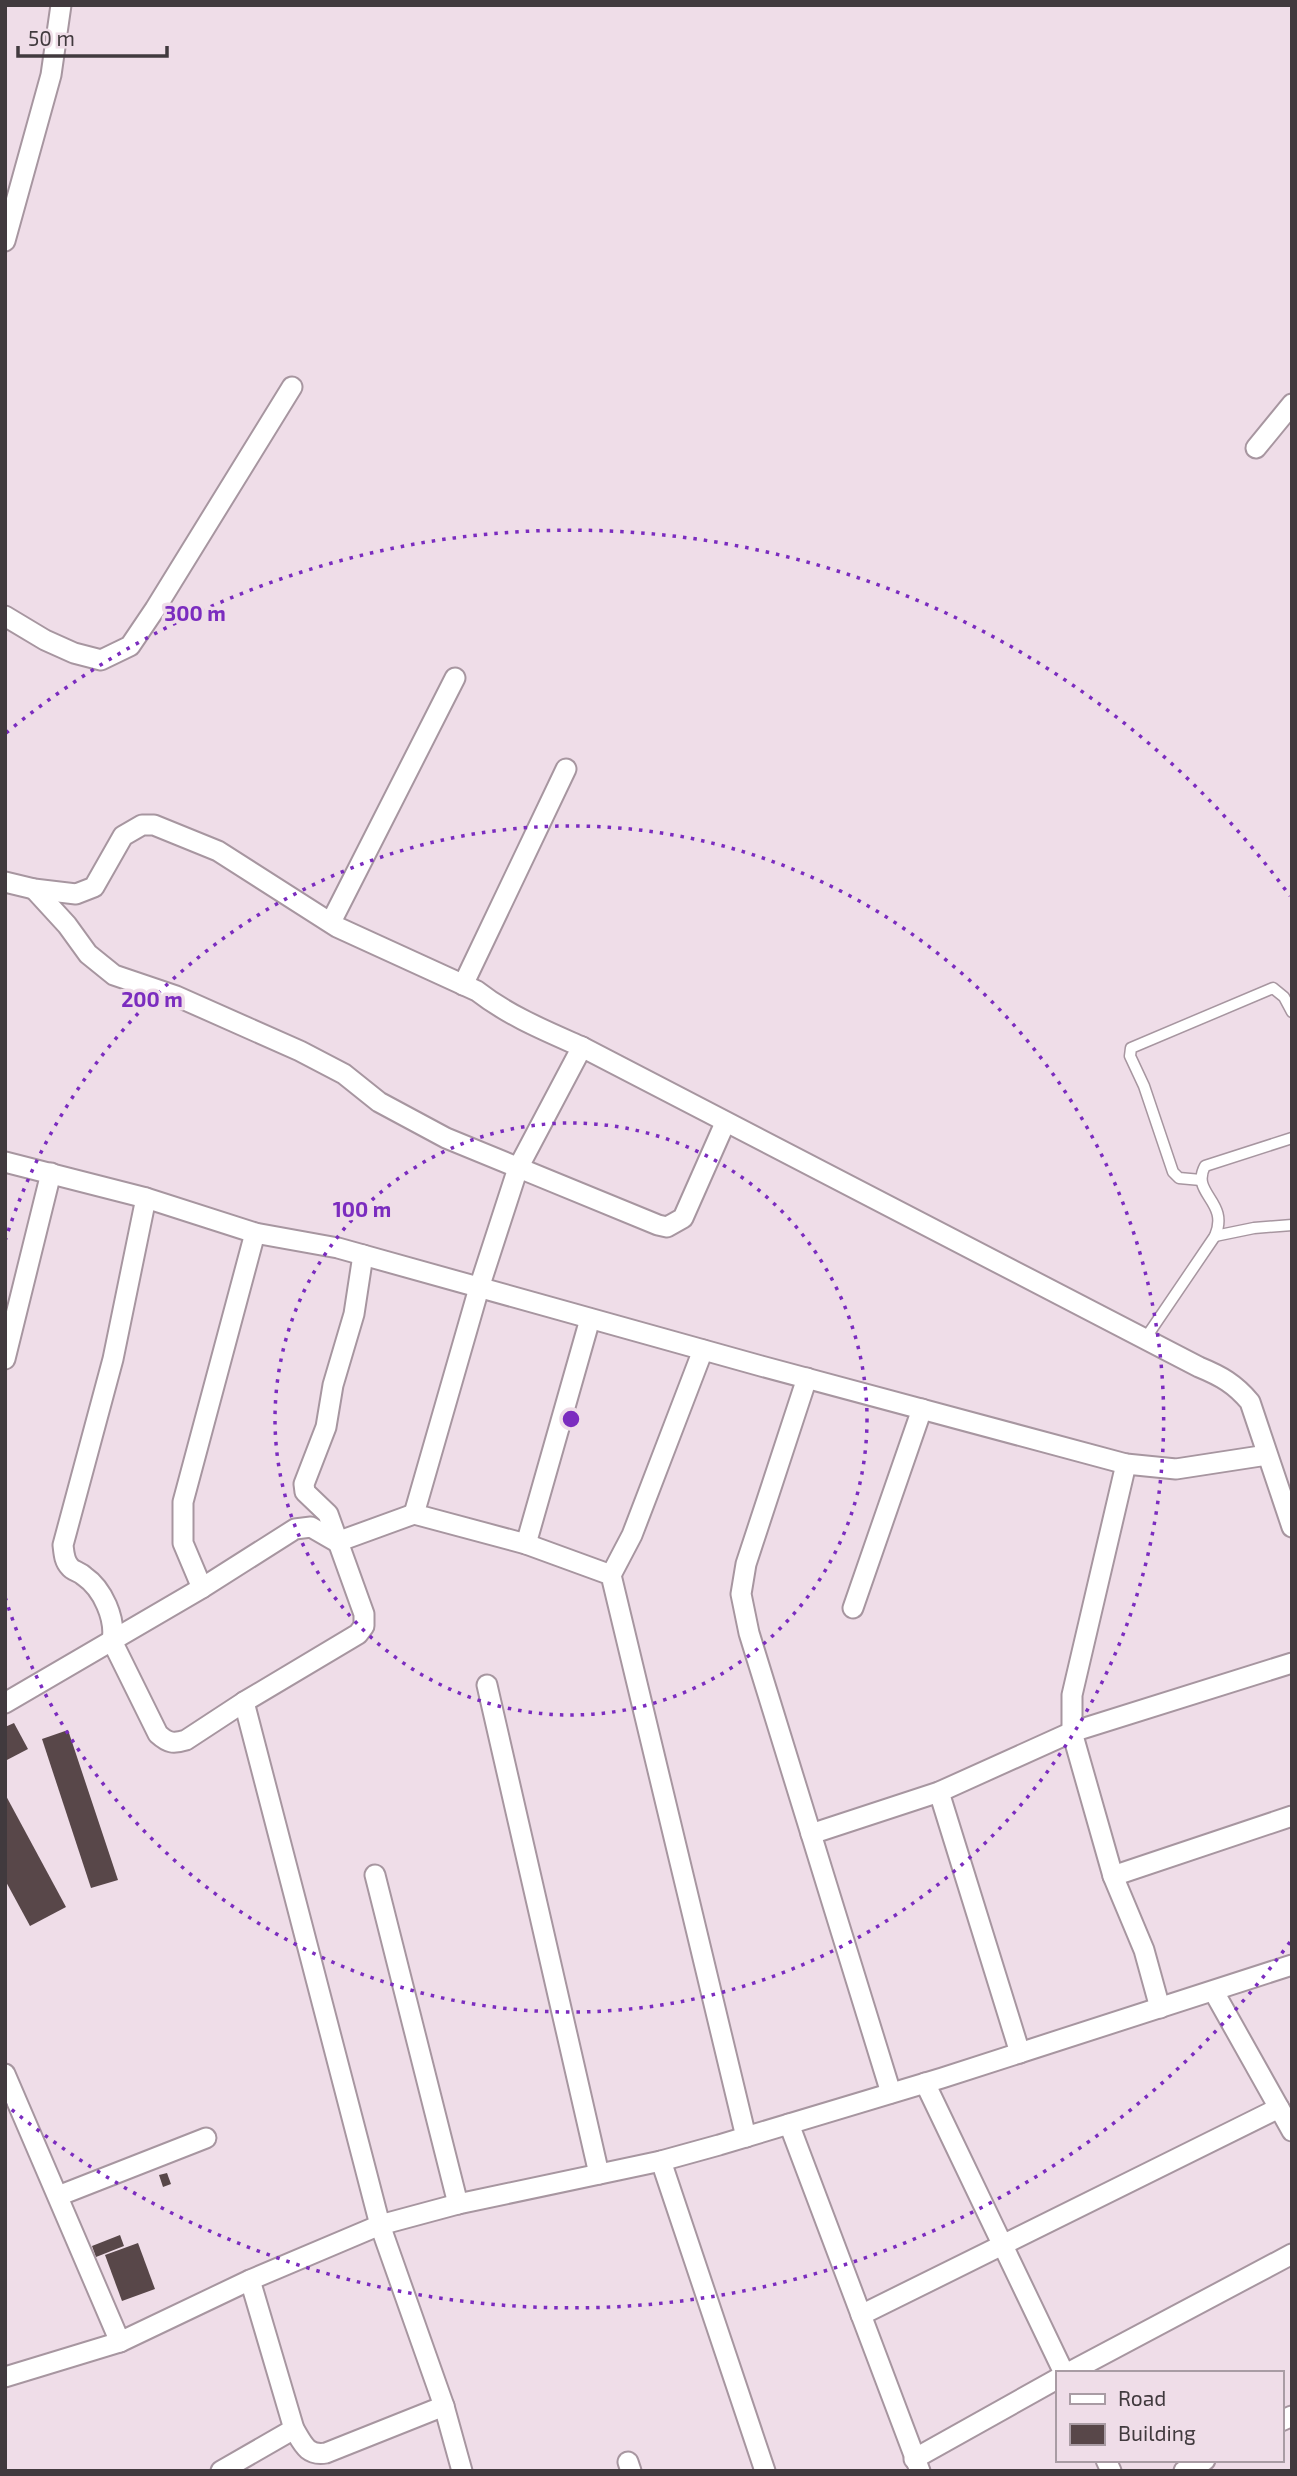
<svg xmlns="http://www.w3.org/2000/svg" width="1297" height="2476" viewBox="0 0 1297 2476" font-family="'Exo 2',sans-serif">
<style>
.building{fill:#584749}
.lines{fill:none;stroke-linecap:round;stroke-linejoin:round}
.lane-casing{stroke:#a796a0;stroke-width:13}
.street-casing{stroke:#a796a0;stroke-width:23}
.lane{stroke:#fff;stroke-width:10}
.street{stroke:#fff;stroke-width:19}
.ring{fill:none;stroke:#7b2cbf;stroke-width:3.5;stroke-dasharray:3.5 7}
.centre{fill:#7b2cbf;stroke:#efdde8;stroke-width:3.5}
.ring-label{font-size:21px;text-anchor:middle;font-weight:bold;fill:#7b2cbf;stroke:#efdde8;stroke-width:7;stroke-linejoin:round;paint-order:stroke}
</style>
<rect width="100%" height="100%" fill="#efdde8"/>
<!-- building -->
<g class="building">
<polygon points="14,1723 28,1749 5,1761 5,1727"/>
<polygon points="68,1730 118,1880 91,1888 42,1739"/>
<polygon points="5,1794 66,1907 30,1926 5,1880"/>
<polygon points="167,2173 171,2184 163,2187 159,2175"/>
<polygon points="120,2235 124,2246 96,2257 92,2246"/>
<polygon points="138,2243 155,2289 122,2301 105,2255"/>
</g>
<g class="lines">
<!-- lane casing -->
<g class="lane-casing">
<g id="lane">
<polyline points="1201,1180 1179,1178 1173,1172 1144,1086 1130,1056 1131,1048 1273,988 1284,997 1292,1012"/>
<polyline points="1215,1236 1254,1228 1292,1225"/>
<path d="M1145 1339 1215 1236C1230 1201 1190 1194 1205 1166L1292 1138"/>
</g>
</g>
<!-- street casing -->
<g class="street-casing">
<g id="street">
<polyline points="5,241 51,75 61,5"/>
<polyline points="1256,448 1292,404"/>
<polyline points="5,616 45,640 74,653 101,660 130,646 155,609 292,387"/>
<path d="M5 882 34 889 76 894 94 887 123 836 142 825H154L218 851 337 927 477 991C509 1016 546 1031 582 1047L1199 1367C1221 1376 1235 1384 1250 1402L1292 1527"/>
<polyline points="34,889 67,925 88,954 114,975 176,996 300,1051 344,1074 379,1102 446,1138 658,1225 667,1227 683,1218 725,1123"/>
<polyline points="331,922 455,678"/>
<polyline points="463,985 566,769"/>
<polyline points="582,1047 518,1168 479,1288 414,1514 526,1544 611,1575 746,2137"/>
<polyline points="5,1162 146,1198 255,1233 338,1248 761,1366 1126,1464 1176,1469 1267,1455"/>
<path d="M146 1198 113 1359 63 1545C64 1553 64 1561 70 1567 73 1571 80 1572 84 1576 103 1589 116 1619 112 1641L158 1734C168 1743 173 1744 186 1740L244 1702 358 1634 364 1626V1614L328 1514 305 1492 304 1484 326 1427 333 1385 354 1314 363 1255"/>
<polyline points="5,1359 51,1173"/>
<polyline points="807,1378 746,1564 741,1594 749,1633 891,2093"/>
<polyline points="1126,1464 1072,1695 1072,1732 1113,1876 1144,1950 1160,2008"/>
<polyline points="526,1544 590,1319"/>
<polyline points="611,1575 632,1535 703,1350"/>
<polyline points="202,1588 183,1543 183,1502 255,1233"/>
<polyline points="853,1608 922,1409"/>
<polyline points="487,1685 599,2174"/>
<polyline points="244,1702 380,2225 444,2406 462,2471"/>
<polyline points="5,1703 202,1588 295,1529 311,1527 337,1542 414,1514"/>
<polyline points="939,1792 1020,2053"/>
<polyline points="811,1834 939,1792 1072,1732 1292,1663"/>
<polyline points="375,1875 458,2204"/>
<polyline points="1113,1876 1292,1816"/>
<polyline points="1214,1992 1292,2131"/>
<polyline points="5,2074 120,2342"/>
<polyline points="925,2083 1064,2373"/>
<polyline points="789,2124 920,2471"/>
<polyline points="661,2161 765,2471"/>
<polyline points="58,2196 206,2138"/>
<path d="M250 2280 294 2429C303 2444 307 2456 326 2453L444 2406"/>
<polyline points="861,2315 1279,2108"/>
<polyline points="1068,2373 1292,2254"/>
<polyline points="5,2377 120,2342 250,2280 380,2225 458,2204 661,2161 719,2145 942,2078 1292,1965"/>
<polyline points="1281,2421 1292,2416"/>
<polyline points="914,2459 1057,2379"/>
<polyline points="1106,2460 1111,2471"/>
<polyline points="628,2462 631,2471"/>
<polyline points="221,2471 294,2429"/>
<polyline points="1184,2471 1205,2460"/>
</g>
</g>
<!-- lane -->
<use href="#lane" class="lane"/>
<!-- street -->
<use href="#street" class="street"/>
</g>
<!-- distance rings -->
<g class="ring">
<circle cx="571" cy="1419" r="296"/>
<path d="M5 1241A593 593 0 1 1 5 1597"/>
<path d="M1290 1942A889 889 0 0 1 6 2105M6 733A889 889 0 0 1 1290 896"/>
</g>
<circle cx="571" cy="1419" r="10" class="centre"/>
<g class="ring-label">
<text x="195" y="621">300 m</text>
<text x="152" y="1007">200 m</text>
<text x="362" y="1217">100 m</text>
</g>
<!-- border -->
<rect width="1297" height="2476" fill="none" stroke="#413a3e" stroke-width="14"/>
<!-- legend -->
<rect x="1056" y="2371" width="228" height="91" fill="#efdde8" stroke="#a99ca4" stroke-width="2"/>
<rect x="1070" y="2394" width="35" height="10" fill="#ffffff" stroke="#a99ca4" stroke-width="2"/>
<text x="1118" y="2406" font-size="21" fill="#413a3e">Road</text>
<rect x="1070" y="2424" width="35" height="21" fill="#584749" stroke="#a99ca4" stroke-width="2"/>
<text x="1118" y="2441" font-size="21" fill="#413a3e">Building</text>
<!-- scale -->
<path d="M18 46v10h149v-10" fill="none" stroke="#413a3e" stroke-width="3.5"/>
<text x="28" y="46" font-size="21" fill="#413a3e" stroke="#efdde8" stroke-width="5" paint-order="stroke">50 m</text>
</svg>
